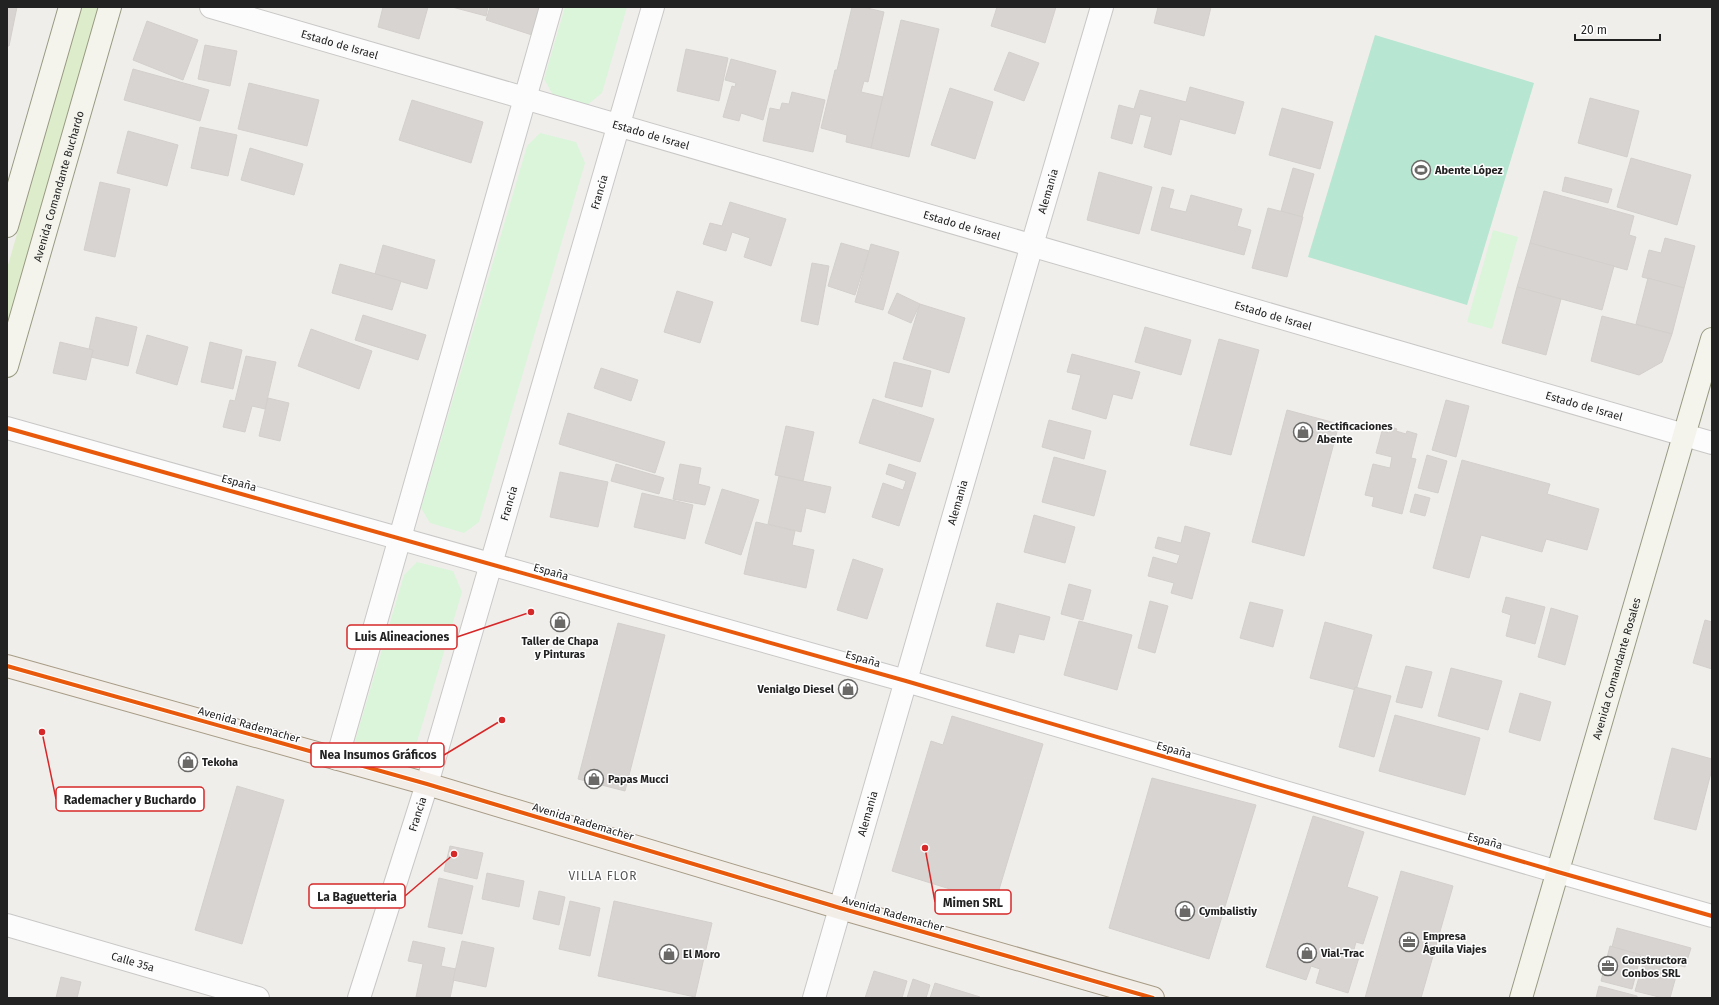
<svg xmlns="http://www.w3.org/2000/svg" width="1719" height="1005" viewBox="0 0 1719 1005" font-family="'Fira Sans',sans-serif">
<style>
.grass{fill:#ddeccb}
.park{fill:#daf5da}
.pitch{fill:#b7e6d2}
.building{fill:#d7d4d2;stroke:#d3d0cc}
.lines{fill:none;stroke-linecap:round;stroke-linejoin:round}
.street-casing{stroke:#c9c8c7;stroke-width:24}
.secondary-casing{stroke:#999a82;stroke-width:24}
.primary-casing{stroke:#a79c86;stroke-width:24}
.street{stroke:#fdfcfc;stroke-width:22}
.secondary{stroke:#f4f4ed;stroke-width:22}
.primary{stroke:#f3ede7;stroke-width:22}
.cycleway-casing{stroke:#fff;stroke-width:6}
.cycleway{stroke:#e8590c;stroke-width:4}
.labels{text-anchor:middle;dominant-baseline:central;stroke-width:3;stroke-linejoin:round;paint-order:stroke}
.street-label{font-size:11px;fill:#222;stroke:#fff}
.poi-label{font-size:11px;font-weight:bold;fill:#222;stroke:#fff;text-anchor:start}
.neighbourhood-label{font-size:12px;letter-spacing:1px;fill:#555;stroke:#fff}
.leader{fill:none;stroke:#d62828;stroke-width:1.5}
.callout-dot{fill:#d62828;stroke:#fff;stroke-width:1.5}
.callout{fill:#fff;stroke:#d62828;stroke-width:1.5}
.callout-label{font-size:12px;text-anchor:middle;font-weight:bold;fill:#222}
</style>
<rect width="100%" height="100%" fill="#f0eeeb"/>
<!-- grass -->
<polygon class="grass" points="81,7 99,7 7,328 7,269"/>
<!-- park -->
<g class="park">
<polygon points="565,7 627,7 602,93 587,105 553,95 544,79"/>
<polygon points="540,133 576,142 585,163 479,522 464,533 430,523 421,508 527,146"/>
<polygon points="1493,230 1518,237 1492,329 1467,322"/>
<polygon points="417,562 453,571 462,592 413,755 398,767 364,756 355,741 404,575"/>
</g>
<!-- pitch -->
<polygon class="pitch" points="1375,35 1534,83 1467,305 1308,257"/>
<!-- building -->
<g class="building">
<polygon points="7,7 17,7 9,46 7,46"/>
<polygon points="383,7 428,7 419,39 378,27"/>
<polygon points="452,7 488,7 486,16"/>
<polygon points="490,7 544,7 535,36 486,20"/>
<polygon points="852,7 863,7 884,12 868,82 864,81 861,92 883,97 871,148 846,142 847,135 821,128 835,70 837,70"/>
<polygon points="997,7 1056,7 1045,43 991,26"/>
<polygon points="1158,7 1211,7 1204,36 1154,23"/>
<polygon points="901,20 939,29 909,157 871,148"/>
<polygon points="147,21 198,40 183,80 133,60"/>
<polygon points="205,45 237,51 230,86 198,79"/>
<polygon points="686,49 728,58 719,101 677,91"/>
<polygon points="1009,52 1039,63 1024,101 994,90"/>
<polygon points="731,59 776,71 763,120 741,113 739,121 723,117 732,86 735,87 736,83 725,80"/>
<polygon points="133,69 209,90 200,121 124,100"/>
<polygon points="249,83 319,100 307,146 238,129"/>
<polygon points="1190,87 1244,102 1235,134 1180,119 1171,155 1144,147 1152,117 1140,114 1132,144 1111,138 1119,105 1134,109 1140,90 1186,102"/>
<polygon points="950,88 993,102 975,159 931,145"/>
<polygon points="792,92 825,100 813,152 763,141 770,108 780,110 782,103 789,104"/>
<polygon points="1590,98 1639,111 1627,157 1578,143"/>
<polygon points="412,100 483,122 471,163 399,140"/>
<polygon points="1282,108 1333,122 1320,169 1269,155"/>
<polygon points="200,127 237,135 228,176 191,168"/>
<polygon points="128,131 178,145 167,186 117,173"/>
<polygon points="250,148 303,164 294,195 241,180"/>
<polygon points="1631,158 1691,175 1677,225 1617,207"/>
<polygon points="1293,168 1314,174 1302,217 1281,211"/>
<polygon points="1099,172 1152,187 1139,234 1087,220"/>
<polygon points="1565,177 1612,189 1608,203 1562,191"/>
<polygon points="100,182 130,189 115,257 84,250"/>
<polygon points="1162,187 1174,190 1169,208 1186,212 1191,195 1242,209 1237,226 1251,230 1244,255 1151,230"/>
<polygon points="1544,191 1634,216 1629,235 1636,237 1627,270 1530,243"/>
<polygon points="730,202 786,219 771,266 744,257 750,238 732,232 726,251 703,244 710,223 722,226"/>
<polygon points="1268,208 1303,217 1287,277 1252,268"/>
<polygon points="1665,238 1695,246 1684,288 1642,277 1649,250 1661,253"/>
<polygon points="841,243 869,251 855,295 828,286"/>
<polygon points="1530,243 1614,266 1602,310 1517,287"/>
<polygon points="871,244 899,252 883,310 855,302"/>
<polygon points="383,245 435,260 427,289 375,274"/>
<polygon points="812,263 829,266 818,325 801,321"/>
<polygon points="340,264 401,281 392,310 332,293"/>
<polygon points="1648,278 1684,288 1672,334 1636,324"/>
<polygon points="1517,287 1561,299 1546,355 1502,343"/>
<polygon points="677,291 713,302 700,343 664,332"/>
<polygon points="897,293 920,304 911,323 888,313"/>
<polygon points="920,304 965,318 949,373 903,359"/>
<polygon points="363,315 426,335 418,360 355,340"/>
<polygon points="1602,316 1672,334 1662,362 1639,375 1591,361"/>
<polygon points="96,317 137,327 128,366 91,357 93,350 89,349"/>
<polygon points="1145,327 1191,340 1181,375 1135,362"/>
<polygon points="311,329 372,351 359,389 298,366"/>
<polygon points="147,335 188,347 177,385 136,373"/>
<polygon points="1219,339 1259,350 1231,455 1190,445"/>
<polygon points="60,342 93,350 86,380 53,373"/>
<polygon points="210,342 242,350 233,389 201,382"/>
<polygon points="1072,354 1140,372 1132,399 1113,394 1106,419 1072,409 1081,375 1067,372"/>
<polygon points="246,356 276,362 265,409 252,406 245,432 223,427 230,400 235,401"/>
<polygon points="894,362 931,371 922,407 885,397"/>
<polygon points="601,368 638,380 631,401 594,388"/>
<polygon points="268,398 289,403 280,441 259,436"/>
<polygon points="873,399 934,419 920,462 859,443"/>
<polygon points="1446,400 1469,406 1456,457 1432,450"/>
<polygon points="1287,410 1339,424 1304,556 1252,542"/>
<polygon points="568,413 665,442 655,473 559,444"/>
<polygon points="1049,420 1091,431 1084,459 1042,447"/>
<polygon points="786,426 814,432 803,481 775,475"/>
<polygon points="1391,427 1397,429 1396,431 1406,434 1407,431 1417,434 1411,458 1416,459 1402,514 1372,506 1374,497 1365,495 1373,464 1390,468 1392,457 1376,453 1382,431 1389,433"/>
<polygon points="1427,455 1447,461 1438,493 1418,488"/>
<polygon points="1054,457 1106,471 1094,516 1042,502"/>
<polygon points="1462,460 1550,484 1547,494 1599,509 1587,550 1546,539 1542,552 1481,535 1469,578 1433,568"/>
<polygon points="616,464 664,478 659,494 611,481"/>
<polygon points="680,464 701,468 698,484 710,487 705,505 673,499"/>
<polygon points="889,464 916,473 899,526 872,517 883,483 903,490 906,481 886,474"/>
<polygon points="560,472 608,482 598,527 550,517"/>
<polygon points="779,476 831,487 825,513 806,508 801,532 768,524"/>
<polygon points="722,489 759,500 741,555 705,543"/>
<polygon points="642,493 693,505 685,539 634,527"/>
<polygon points="1415,494 1430,498 1425,516 1410,512"/>
<polygon points="1034,515 1075,527 1065,563 1024,552"/>
<polygon points="756,522 795,531 792,545 814,550 806,588 744,574"/>
<polygon points="1185,526 1210,533 1192,599 1171,593 1174,583 1148,576 1153,557 1177,564 1180,555 1155,548 1158,537 1181,543"/>
<polygon points="853,559 883,569 867,619 837,610"/>
<polygon points="1069,584 1091,590 1083,620 1061,614"/>
<polygon points="1506,597 1545,607 1535,644 1506,636 1511,615 1502,612"/>
<polygon points="1150,601 1168,606 1155,653 1138,648"/>
<polygon points="1250,602 1283,610 1273,647 1240,638"/>
<polygon points="997,603 1050,617 1044,640 1019,634 1014,653 986,646"/>
<polygon points="1551,608 1578,616 1565,665 1538,657"/>
<polygon points="1705,620 1712,622 1712,669 1693,663"/>
<polygon points="1079,621 1132,635 1117,690 1064,675"/>
<polygon points="1325,622 1372,635 1356,690 1310,678"/>
<polygon points="618,623 665,635 625,791 578,779"/>
<polygon points="1406,666 1432,672 1422,708 1396,702"/>
<polygon points="1451,668 1502,681 1488,730 1438,716"/>
<polygon points="1355,687 1391,696 1374,757 1339,747"/>
<polygon points="1520,693 1551,702 1540,741 1509,732"/>
<polygon points="1395,715 1480,738 1465,795 1379,771"/>
<polygon points="952,716 1043,744 995,903 892,871 931,741 943,745"/>
<polygon points="1672,748 1712,759 1712,769 1696,830 1654,819"/>
<polygon points="1152,778 1256,805 1209,959 1109,928"/>
<polygon points="237,786 284,800 242,944 195,930"/>
<polygon points="1313,816 1364,832 1347,887 1378,897 1363,944 1356,942 1353,953 1360,954 1348,993 1316,983 1320,969 1311,966 1306,980 1266,967"/>
<polygon points="450,846 483,853 477,879 444,871"/>
<polygon points="1401,871 1453,886 1421,998 1365,998"/>
<polygon points="487,873 524,881 519,907 482,899"/>
<polygon points="439,878 473,886 462,934 428,927"/>
<polygon points="539,891 565,897 559,925 533,919"/>
<polygon points="570,901 600,908 590,956 559,949"/>
<polygon points="614,901 712,923 695,997 598,976"/>
<polygon points="1617,928 1691,948 1685,967 1612,947"/>
<polygon points="413,941 445,948 441,966 456,969 450,998 416,997 423,964 408,961"/>
<polygon points="462,941 494,948 486,987 453,980"/>
<polygon points="1610,946 1641,955 1632,989 1601,981"/>
<polygon points="1644,960 1678,969 1670,998 1663,998 1635,991"/>
<polygon points="874,971 907,981 902,998 865,998"/>
<polygon points="61,977 81,982 77,998 56,998"/>
<polygon points="913,979 930,985 926,998 907,998"/>
<polygon points="935,983 980,997 979,998 930,998"/>
<polygon points="1599,986 1637,996 1637,998 1596,998"/>
</g>
<g class="lines">
<!-- street casing -->
<g class="street-casing">
<g id="street">
<path id="s1" d="M211 7 1712 443"/>
<polyline points="7,428 906,681 1558,872 1712,916"/>
<polyline points="337,759 551,7"/>
<path id="s2" d="M7 925 258 998"/>
<path id="s3" d="M359 998 427 784 653 7"/>
<path id="s4" d="M814 998 1032 245 1102 7"/>
</g>
</g>
<!-- secondary casing -->
<g class="secondary-casing">
<g id="secondary">
<polyline points="7,226 70,7"/>
<path id="s5" d="M7 366 110 7"/>
<path id="s6" d="M1521 998 1712 339"/>
</g>
</g>
<!-- primary casing -->
<g class="primary-casing">
<polyline id="primary" points="7,666 427,784 840,908 1153,998"/>
</g>
<!-- street -->
<use href="#street" class="street"/>
<!-- secondary -->
<use href="#secondary" class="secondary"/>
<!-- primary -->
<use href="#primary" class="primary"/>
<!-- cycleway casing -->
<g class="cycleway-casing">
<g id="cycleway">
<polyline points="7,428 906,681 1558,872 1712,916"/>
<polyline points="7,666 427,784 840,908 1153,998"/>
</g>
</g>
<!-- cycleway -->
<use href="#cycleway" class="cycleway"/>
</g>
<!-- icons -->
<defs>
<g id="stadium-ring" transform="scale(1)"><circle r="9.5" fill="#fff" stroke="#6a6968" stroke-width="1.5"/><path d="M0-5a6.5 5 0 1 0 0 10a6.5 5 0 1 0 0-10ZM-3.5-1.8h7v3.6h-7Z" fill="#6a6968"/></g>
<g id="shop-ring" transform="scale(1)"><circle r="9.5" fill="#fff" stroke="#6a6968" stroke-width="1.5"/><path d="M-5-2.5h2.3a2.7 3.5 0 0 1 5.4 0H5L5.5 6h-11ZM-1.5-2.5h3a1.5 2.3 0 0 0-3 0Z" fill="#6a6968"/></g>
<g id="office-ring" transform="scale(1)"><circle r="9.5" fill="#fff" stroke="#6a6968" stroke-width="1.5"/><path d="M-6-3h4V-5.5h4V-3h4V5H-6ZM-1-4.5V-3h2v-1.5ZM-6 0V1H6V0Z" fill="#6a6968"/></g>
</defs>
<g fill-rule="evenodd">
<use href="#stadium-ring" x="1421" y="170"/>
<use href="#shop-ring" x="1303" y="432"/>
<use href="#shop-ring" x="560" y="622"/>
<use href="#shop-ring" x="848" y="689"/>
<use href="#shop-ring" x="188" y="762"/>
<use href="#shop-ring" x="594" y="779"/>
<use href="#shop-ring" x="1185" y="911"/>
<use href="#office-ring" x="1409" y="942"/>
<use href="#shop-ring" x="1307" y="953"/>
<use href="#shop-ring" x="669" y="954"/>
<use href="#office-ring" x="1608" y="966"/>
</g>
<g class="labels">
<!-- street labels -->
<g class="street-label">
<text stroke="none"><textPath href="#s1" startOffset="134">Estado de Israel</textPath></text>
<text stroke="none"><textPath href="#s1" startOffset="458">Estado de Israel</textPath></text>
<text stroke="none"><textPath href="#s5" startOffset="187">Avenida Comandante Buchardo</textPath></text>
<text stroke="none"><textPath href="#s4" startOffset="840">Alemania</textPath></text>
<text stroke="none"><textPath href="#s3" startOffset="841">Francia</textPath></text>
<text stroke="none"><textPath href="#s1" startOffset="782">Estado de Israel</textPath></text>
<text stroke="none"><textPath href="#s1" startOffset="1106">Estado de Israel</textPath></text>
<text stroke="none"><textPath href="#s1" startOffset="1430">Estado de Israel</textPath></text>
<text transform="translate(239 483) rotate(16)">España</text>
<text stroke="none"><textPath href="#s4" startOffset="516">Alemania</textPath></text>
<text stroke="none"><textPath href="#s3" startOffset="517">Francia</textPath></text>
<text transform="translate(551 572) rotate(16)">España</text>
<text transform="translate(863 659) rotate(16)">España</text>
<text stroke="none"><textPath href="#s6" startOffset="343">Avenida Comandante Rosales</textPath></text>
<text transform="translate(249 725) rotate(16)">Avenida Rademacher</text>
<text transform="translate(1174 750) rotate(16)">España</text>
<text stroke="none"><textPath href="#s3" startOffset="193">Francia</textPath></text>
<text stroke="none"><textPath href="#s4" startOffset="192">Alemania</textPath></text>
<text transform="translate(583 822) rotate(17)">Avenida Rademacher</text>
<text transform="translate(1485 841) rotate(16)">España</text>
<text transform="translate(893 914) rotate(16)">Avenida Rademacher</text>
<text stroke="none"><textPath href="#s2" startOffset="131">Calle 35a</textPath></text>
</g>
<!-- poi labels -->
<g class="poi-label">
<text x="1435" y="170">Abente López</text>
<text x="1317" y="426">Rectificaciones<tspan x="1317" dy="13">Abente</tspan></text>
<text x="560" y="641" text-anchor="middle">Taller de Chapa<tspan x="560" dy="13">y Pinturas</tspan></text>
<text x="834" y="689" text-anchor="end">Venialgo Diesel</text>
<text x="202" y="762">Tekoha</text>
<text x="608" y="779">Papas Mucci</text>
<text x="1199" y="911">Cymbalistiy</text>
<text x="1423" y="936">Empresa<tspan x="1423" dy="13">Águila Viajes</tspan></text>
<text x="1321" y="953">Vial-Trac</text>
<text x="683" y="954">El Moro</text>
<text x="1622" y="960">Constructora<tspan x="1622" dy="13">Conbos SRL</tspan></text>
</g>
<!-- neighbourhood labels -->
<g class="neighbourhood-label">
<text x="603" y="876">VILLA FLOR</text>
</g>
</g>
<!-- callouts -->
<path class="leader" d="M531 612L457 637M502 720L444 755M42 732L56 799M454 854L405 896M925 848L935 902"/>
<g class="callout-dot">
<circle cx="531" cy="612" r="4"/>
<circle cx="502" cy="720" r="4"/>
<circle cx="42" cy="732" r="4"/>
<circle cx="454" cy="854" r="4"/>
<circle cx="925" cy="848" r="4"/>
</g>
<g class="callout">
<rect x="347" y="625" width="110" height="24" rx="4"/>
<rect x="311" y="743" width="133" height="24" rx="4"/>
<rect x="56" y="787" width="148" height="24" rx="4"/>
<rect x="309" y="884" width="96" height="24" rx="4"/>
<rect x="935" y="890" width="76" height="24" rx="4"/>
</g>
<g class="callout-label">
<text x="402" y="641">Luis Alineaciones</text>
<text x="378" y="759">Nea Insumos Gráficos</text>
<text x="130" y="804">Rademacher y Buchardo</text>
<text x="357" y="901">La Baguetteria</text>
<text x="973" y="907">Mimen SRL</text>
</g>
<!-- border -->
<rect width="1719" height="1005" fill="none" stroke="#222222" stroke-width="16"/>
<!-- scale -->
<path d="M1575 34v6h85v-6" fill="none" stroke="#222222" stroke-width="2"/>
<text x="1581" y="34" font-size="12" fill="#222222" stroke="#ffffff" stroke-width="3" paint-order="stroke">20 m</text>
</svg>
